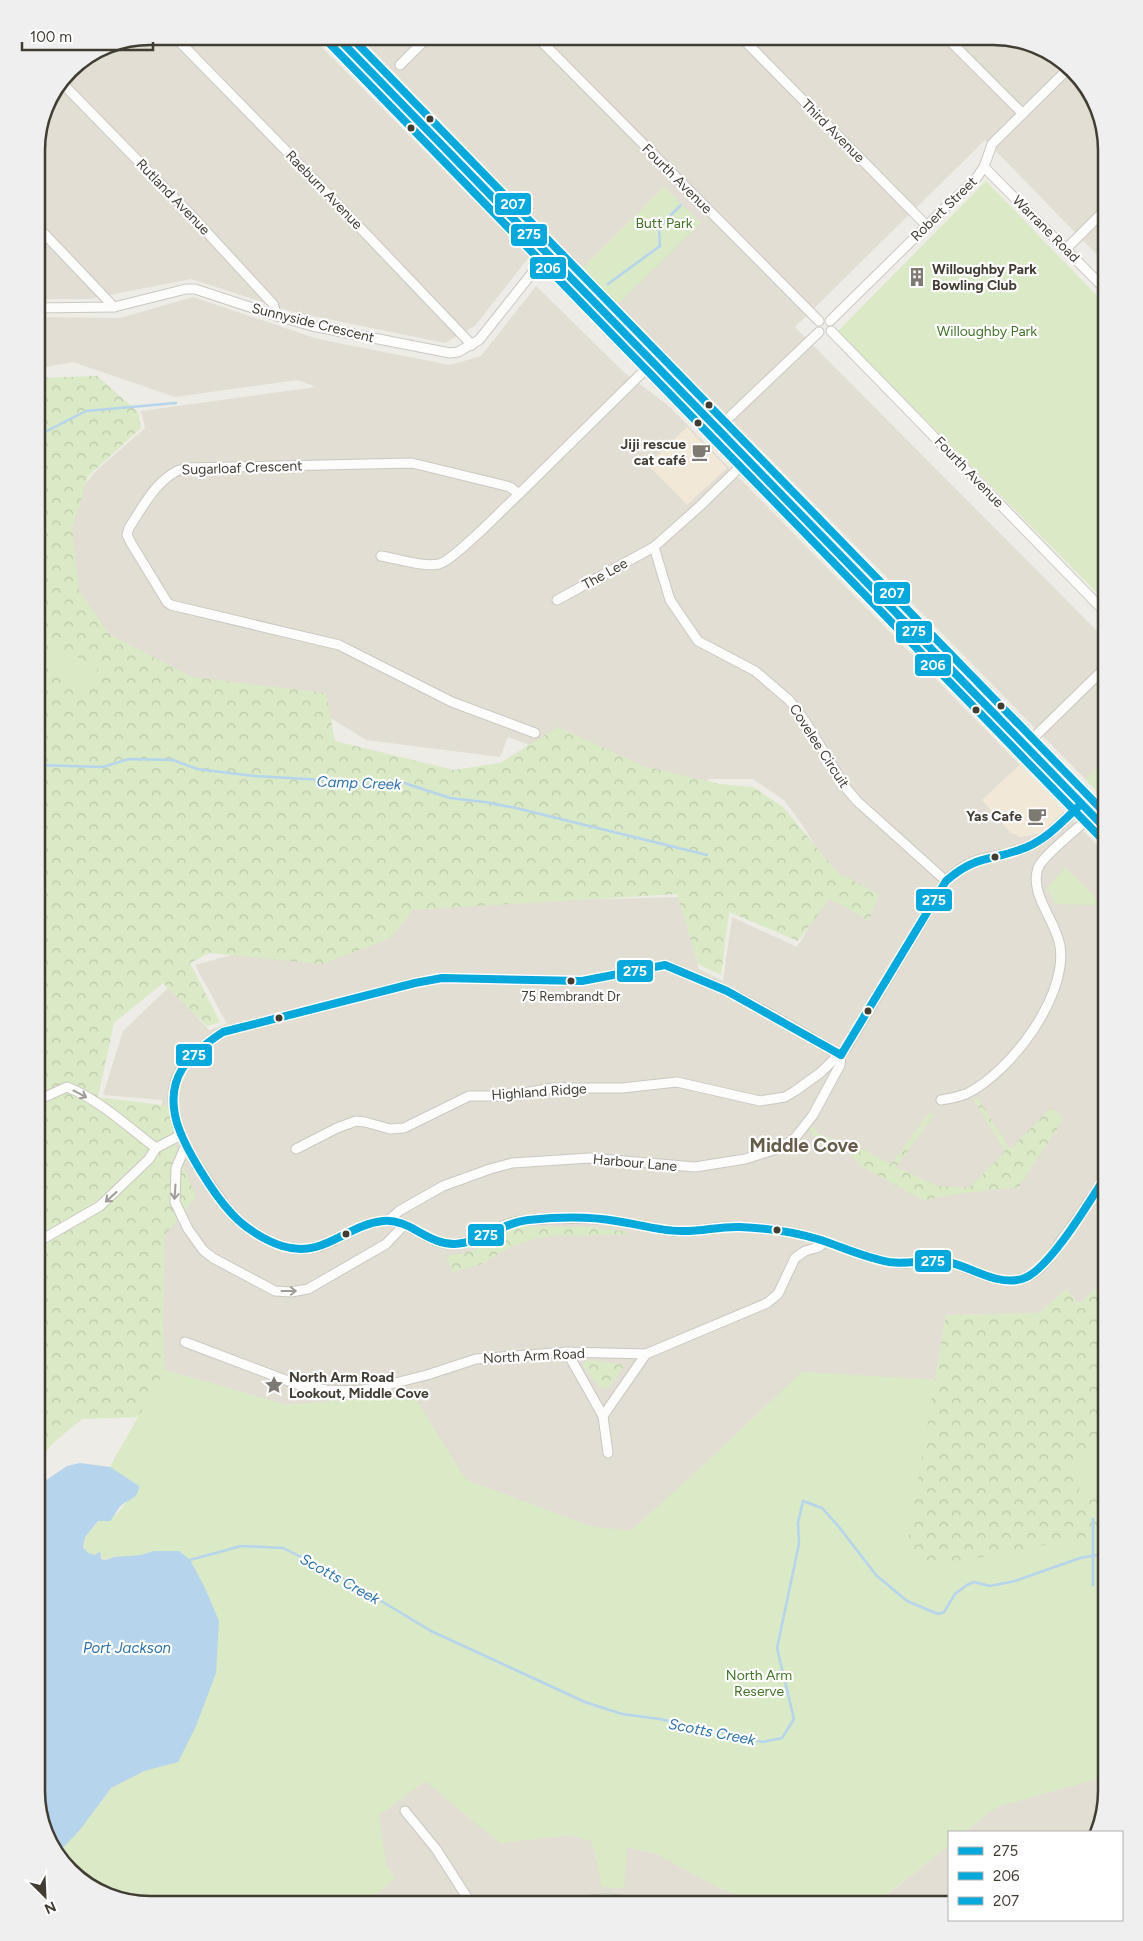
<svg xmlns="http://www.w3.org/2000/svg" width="1143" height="1941" viewBox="0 0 1143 1941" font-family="Figtree,sans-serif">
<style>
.residential{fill:#e2ded3}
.commercial{fill:#f1e8d8}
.forest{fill:url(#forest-crowns)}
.park{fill:#dae9c6}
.water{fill:#b6d4ec}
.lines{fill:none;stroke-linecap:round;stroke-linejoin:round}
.stream{stroke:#b6d4ec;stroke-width:2.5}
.street-casing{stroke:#cac8c2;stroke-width:11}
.primary-casing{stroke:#d0c9b3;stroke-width:15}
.street{stroke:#fcfcfb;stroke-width:9}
.primary{stroke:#f0ece2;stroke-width:12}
.bus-1-casing{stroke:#fff;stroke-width:11}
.bus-2-casing{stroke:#fff;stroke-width:11}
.bus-3-casing{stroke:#fff;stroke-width:11}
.bus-1{stroke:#07a9dc;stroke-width:8}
.bus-2{stroke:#07a9dc;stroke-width:8}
.bus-3{stroke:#07a9dc;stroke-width:8}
.oneway{stroke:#9f9c97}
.bus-dot{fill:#423d33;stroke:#fff;stroke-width:2}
.labels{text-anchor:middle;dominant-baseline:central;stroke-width:4.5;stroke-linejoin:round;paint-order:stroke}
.bus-label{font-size:13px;fill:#423d33;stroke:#fff}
.street-label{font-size:14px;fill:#423d33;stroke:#fff}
.park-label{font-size:14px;fill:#417328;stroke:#fff}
.poi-label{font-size:14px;font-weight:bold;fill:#423d33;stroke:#fff;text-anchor:start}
.water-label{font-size:15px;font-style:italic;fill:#2f72ac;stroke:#fff}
.district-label{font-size:19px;font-weight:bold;fill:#655c4a;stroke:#fff}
.rim{fill:none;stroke:#423d33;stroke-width:2.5}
.line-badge{stroke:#fff;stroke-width:2}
.badge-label{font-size:14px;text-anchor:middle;font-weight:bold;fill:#fff}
</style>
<defs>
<pattern id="forest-crowns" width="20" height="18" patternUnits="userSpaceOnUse" patternTransform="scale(1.25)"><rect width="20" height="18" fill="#dae9c6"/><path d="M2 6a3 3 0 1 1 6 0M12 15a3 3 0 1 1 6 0" fill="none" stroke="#bcc9ab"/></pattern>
</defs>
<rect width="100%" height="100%" fill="#eeece6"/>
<!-- residential -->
<g class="residential">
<polygon points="150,36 311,36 529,257 475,326 445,343 293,312 191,279 89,299 36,299 36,143 45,106 70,69 107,45"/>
<polygon points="359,36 1000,37 1056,56 1095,100 1107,150 1107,265 985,140 795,327 1107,641 1107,759 1085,779 618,304"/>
<polygon points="536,286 625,373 669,406 1020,765 982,800 1020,837 1041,833 1064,811 1107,855 1107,1280 1078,1304 1067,1289 1039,1313 946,1315 935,1380 802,1372 708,1461 631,1531 593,1527 466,1480 412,1395 286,1405 165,1370 150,1335 162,1100 103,1095 123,1031 169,987 209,1030 227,1024 195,965 417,904 679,897 699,969 723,981 732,917 797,947 830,893 841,881 822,857 805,829 785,801 753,779 709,779 685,804 508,737 500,757 366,740 318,710 196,683 36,629 63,510 98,469 145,428 141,411 316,387 298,380 175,397 73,362 36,369 36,317 120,318 193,297 318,339 450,365 481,356"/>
<polygon points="1107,1776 1107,1791 1094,1832 965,1832 996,1807"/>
<polygon points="425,1781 500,1843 570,1835 657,1854 717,1887 761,1905 364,1905 395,1878 386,1865 378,1815"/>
<polygon points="949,1845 949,1905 882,1905 879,1901"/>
</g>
<!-- commercial -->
<g class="commercial">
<polygon points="687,427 727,468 687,505 648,465"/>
<polygon points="1020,765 1064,811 1042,832 1020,837 1011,833 982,800"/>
</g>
<!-- forest -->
<g class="forest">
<polygon points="97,376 138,412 141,428 88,476 72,529 79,590 109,634 192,677 326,693 335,741 454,770 500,763 558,727 643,766 720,784 753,787 783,807 838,873 879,894 869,921 830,899 798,941 729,912 721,975 698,964 677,894 413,910 391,938 322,964 209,953 190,963 220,1022 207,1026 163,983 114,1023 98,1097 169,1106 177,1149 196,1197 165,1235 163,1326 165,1370 286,1405 413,1395 466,1480 593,1527 631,1531 708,1461 802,1372 935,1380 946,1315 1039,1313 1067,1289 1078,1304 1107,1280 1107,1776 996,1807 965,1832 949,1832 949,1845 879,1900 882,1905 761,1905 717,1887 657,1854 627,1847 624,1888 602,1887 592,1841 570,1835 500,1843 425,1781 379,1815 386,1865 395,1878 364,1905 143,1905 87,1885 58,1853 79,1831 139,1486 110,1467 138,1417 82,1419 53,1443 36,1464 36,378"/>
<polygon points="977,1097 1010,1149 1051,1108 1064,1118 1019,1187 964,1193 923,1200 862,1167 844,1148 813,1136 808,1127 810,1124 819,1134 856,1146 891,1164 930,1112 934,1115 896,1167 937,1186 969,1188 1005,1152 974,1100"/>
<polygon points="515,1226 590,1227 629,1232 620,1235 553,1236 533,1239 507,1249 481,1264 452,1272 447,1256 472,1251"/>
<path d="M587 1360 622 1364 624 1366C618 1374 612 1391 600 1388L584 1367 583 1364Z"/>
</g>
<!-- park -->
<g class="park">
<polygon points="986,181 1107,306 1107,603 838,331"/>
<polygon points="664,187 701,223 618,304 583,268"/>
<polygon points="56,646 98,668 87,689 45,667"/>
<polygon points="1107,759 1107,802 1085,779"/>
<polygon points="1065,867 1094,896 1097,905 1055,904 1047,888"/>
<polygon points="165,1370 286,1405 413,1395 466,1480 593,1527 631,1531 708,1461 802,1372 935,1380 907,1548 936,1566 1107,1533 1107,1776 996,1807 965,1832 949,1832 949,1845 879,1900 882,1905 761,1905 717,1887 657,1854 627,1847 624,1888 602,1887 592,1841 570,1835 500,1843 425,1781 379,1815 386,1865 395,1878 364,1905 143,1905 87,1885 58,1853 79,1831 111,1788 144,1771 178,1762 196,1726 216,1674 179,1551 155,1551 141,1555 114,1557 106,1560 95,1555 88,1553 83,1547 85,1537 99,1521 117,1514 139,1486 110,1467"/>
<polygon points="1104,1447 1107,1452 1107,1486 1085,1499 1067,1469"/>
</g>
<!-- water -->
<path class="water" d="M80 1463 110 1467 139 1486C138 1498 131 1499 123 1504 118 1507 114 1517 110 1521H98L85 1537 83 1547 88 1553 95 1555 100 1551 101 1559 106 1560 114 1557 141 1555 154 1551H179L190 1560 204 1586 219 1621 216 1673 196 1726 178 1762 144 1771 111 1788 79 1831 58 1853 48 1841 36 1791V1487L67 1466Z"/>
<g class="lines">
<!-- stream -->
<g class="stream">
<polyline points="608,284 660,246 659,227 681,205"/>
<polyline points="36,440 43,433 86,411 176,403"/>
<polyline points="36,765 103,767 129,759 173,760 197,769 254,776 324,780 364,785 398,781 450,798 484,802 516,808 707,855"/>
<polyline points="1093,1519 1093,1585"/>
<polyline points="190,1560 241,1546 283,1548 338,1575 431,1631 585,1702 622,1714 660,1719 762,1742 782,1738 794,1719 777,1648 799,1544 798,1523 803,1501 822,1508 839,1527 876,1575 907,1601 938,1614 944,1612 955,1594 967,1585 974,1582 990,1586 1015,1581 1080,1558 1107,1553"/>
</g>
<!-- street casing -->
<g class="street-casing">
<g id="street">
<polyline points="174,36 303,168 472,345"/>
<polyline points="536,36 819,321"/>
<polyline points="740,36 927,226"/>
<polyline points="946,37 1022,113"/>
<polyline points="400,65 429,36"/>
<polyline points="61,82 191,215 273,304 277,316"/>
<polyline points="984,167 1107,291"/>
<polyline points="36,225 114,307"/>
<polyline points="1066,249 1107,208"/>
<polyline points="36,308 114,307 186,289 195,289 277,316 312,326 450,353 458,352 479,340 548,253"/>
<polyline points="830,321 950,203 975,180 984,167 992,144 1068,69"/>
<polyline points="831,331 1107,614"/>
<polyline points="717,429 819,332"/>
<polyline points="747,460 700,506 654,547 670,600 698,641 755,671 789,700 805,721 846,788 857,801 946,881"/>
<path d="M381 556C399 559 421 567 439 564 453 561 505 507 519 494"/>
<polyline points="557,600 654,547"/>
<path d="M535 733 452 702 339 645 171 605 167 602 131 543 127 535 129 528C143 506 159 475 185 468L412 463 510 487 519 494 653 362"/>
<polyline points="1025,746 1107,666"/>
<path d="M841 1055 776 1017 727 991 665 965 582 981 442 978 415 983 223 1032C203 1045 182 1059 175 1083 165 1121 195 1162 215 1191 222 1200 228 1212 237 1219 249 1231 267 1240 283 1246 325 1260 345 1225 383 1221 409 1218 427 1246 455 1244 474 1243 492 1229 510 1223 526 1218 580 1218 599 1219 624 1220 650 1229 675 1231 691 1233 706 1228 722 1227 748 1226 774 1229 799 1234 830 1241 860 1257 889 1262 909 1266 929 1258 948 1262 970 1268 994 1283 1017 1280 1025 1279 1032 1275 1038 1270 1047 1263 1054 1252 1060 1242 1077 1220 1092 1197 1107 1174"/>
<path d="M941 1100C950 1099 958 1097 966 1094 1010 1073 1068 996 1060 946 1056 920 1029 895 1038 868 1042 856 1081 826 1092 815"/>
<path d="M36 1101 67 1087C100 1100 128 1127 156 1148"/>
<polyline points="186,1145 176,1168 175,1202 188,1229 203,1250 213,1258 275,1291 291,1292 308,1289 386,1244 404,1225"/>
<path d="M296 1149 337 1128 356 1121 365 1122 390 1129 404 1128 469 1096H506L553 1088H622L677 1082 760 1101 785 1097 795 1091 820 1073 847 1047 946 881C975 851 994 861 1027 847 1049 838 1064 820 1081 804"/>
<polyline points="388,1221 399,1211 443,1186 490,1169 512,1163 590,1158 695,1167 745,1159 780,1148 795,1138 813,1115 840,1065 841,1055"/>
<polyline points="36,1243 100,1206 149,1159 156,1148 181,1135"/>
<polyline points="185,1342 296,1384 326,1390 357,1391 379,1387 427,1375 476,1359 567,1352 646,1354 767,1303 778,1294 795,1258 805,1251 819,1247 825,1241"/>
<polyline points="567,1352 603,1416"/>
<polyline points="608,1453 603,1416 646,1354"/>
<polyline points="405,1811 436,1849 472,1905"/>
<path d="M567 1905C589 1899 615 1895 637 1905"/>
</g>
</g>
<!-- primary casing -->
<g class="primary-casing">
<polyline id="primary" points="336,36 1107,830"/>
</g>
<!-- street -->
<use href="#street" class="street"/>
<!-- primary -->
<use href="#primary" class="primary"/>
<!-- bus-1 casing -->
<g class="bus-1-casing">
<g id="bus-1">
<polyline points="336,36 1107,830"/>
<path d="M841 1055 727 991 665 965 582 981 442 978 415 983 223 1032C188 1055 164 1078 177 1123 185 1149 214 1195 232 1214 245 1228 264 1240 282 1246 324 1259 345 1225 383 1221 409 1218 428 1245 455 1244 480 1243 501 1223 528 1220 557 1217 588 1216 616 1221 638 1224 659 1231 681 1231 700 1232 720 1226 740 1227 767 1228 795 1232 821 1240 844 1248 866 1258 889 1262 909 1265 929 1258 948 1262 972 1267 996 1286 1022 1279 1048 1272 1091 1199 1107 1174"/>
<path d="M841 1055 946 881C976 854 994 861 1027 847 1048 838 1064 820 1081 804"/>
</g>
</g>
<!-- bus-2 casing -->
<g class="bus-2-casing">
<polyline id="bus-2" points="329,43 1100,837"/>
</g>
<!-- bus-3 casing -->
<g class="bus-3-casing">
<polyline id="bus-3" points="350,36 1107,815"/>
</g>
<!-- bus-1 -->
<use href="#bus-1" class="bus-1"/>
<!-- bus-2 -->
<use href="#bus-2" class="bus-2"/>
<!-- bus-3 -->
<use href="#bus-3" class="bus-3"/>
</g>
<!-- one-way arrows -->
<defs><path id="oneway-shaft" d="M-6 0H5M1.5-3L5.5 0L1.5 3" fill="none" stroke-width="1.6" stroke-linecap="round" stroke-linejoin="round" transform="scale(1.25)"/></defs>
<g class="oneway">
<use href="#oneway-shaft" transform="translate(80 1094) rotate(28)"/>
<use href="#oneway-shaft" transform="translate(175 1192) rotate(94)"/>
<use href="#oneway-shaft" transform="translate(111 1197) rotate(138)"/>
<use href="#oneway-shaft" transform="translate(289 1291)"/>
</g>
<!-- icons -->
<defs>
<g id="building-bare" transform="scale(1.5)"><path d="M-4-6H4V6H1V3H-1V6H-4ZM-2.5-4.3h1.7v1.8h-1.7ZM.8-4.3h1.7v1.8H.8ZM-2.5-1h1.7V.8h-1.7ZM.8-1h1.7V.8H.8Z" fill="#7e7a72" stroke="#fff" stroke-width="2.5" paint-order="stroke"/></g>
<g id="cafe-bare" transform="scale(1.5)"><path d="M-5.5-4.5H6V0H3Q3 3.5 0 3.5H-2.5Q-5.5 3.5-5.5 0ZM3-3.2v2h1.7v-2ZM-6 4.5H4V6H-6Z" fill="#7e7a72" stroke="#fff" stroke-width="2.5" paint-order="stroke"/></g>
<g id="sight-bare" transform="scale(1.5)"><path d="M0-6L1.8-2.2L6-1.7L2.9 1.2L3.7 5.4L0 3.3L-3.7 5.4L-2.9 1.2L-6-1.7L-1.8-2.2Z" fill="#7e7a72" stroke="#fff" stroke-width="2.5" paint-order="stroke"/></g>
</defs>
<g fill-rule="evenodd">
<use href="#building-bare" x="917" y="277"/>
<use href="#cafe-bare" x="701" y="452"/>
<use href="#cafe-bare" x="1037" y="816"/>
<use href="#sight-bare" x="274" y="1385"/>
</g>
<!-- markers -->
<g class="bus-dot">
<circle cx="430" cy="119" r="4.5"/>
<circle cx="411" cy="128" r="4.5"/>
<circle cx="709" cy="405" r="4.5"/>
<circle cx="698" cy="423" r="4.5"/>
<circle cx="1001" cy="706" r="4.5"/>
<circle cx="976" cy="710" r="4.5"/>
<circle cx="995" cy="857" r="4.5"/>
<circle cx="571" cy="981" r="4.5"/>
<circle cx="868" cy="1011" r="4.5"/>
<circle cx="279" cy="1018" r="4.5"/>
<circle cx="777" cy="1230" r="4.5"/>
<circle cx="346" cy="1234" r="4.5"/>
</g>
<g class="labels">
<!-- bus labels -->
<g class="bus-label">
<text x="571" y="996">75 Rembrandt Dr</text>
</g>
<!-- street labels -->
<g class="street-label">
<text transform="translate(833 131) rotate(45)">Third Avenue</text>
<text transform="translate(677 179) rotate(45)">Fourth Avenue</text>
<text transform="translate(324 190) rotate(46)">Raeburn Avenue</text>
<text transform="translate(173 197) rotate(46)">Rutland Avenue</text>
<text transform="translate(944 209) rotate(-44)">Robert Street</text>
<text transform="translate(1046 229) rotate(45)">Warrane Road</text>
<text transform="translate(313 323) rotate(14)">Sunnyside Crescent</text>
<text transform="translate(242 468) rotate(-2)">Sugarloaf Crescent</text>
<text transform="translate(969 472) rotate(46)">Fourth Avenue</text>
<text transform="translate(605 574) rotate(-29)">The Lee</text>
<text transform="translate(819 746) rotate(57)">Covelee Circuit</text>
<text transform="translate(539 1092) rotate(-4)">Highland Ridge</text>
<text transform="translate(635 1163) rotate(5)">Harbour Lane</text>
<text transform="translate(534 1356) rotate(-3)">North Arm Road</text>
</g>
<!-- park labels -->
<g class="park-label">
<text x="664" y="223">Butt Park</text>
<text x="987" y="331">Willoughby Park</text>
<text x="759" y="1675">North Arm<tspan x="759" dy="16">Reserve</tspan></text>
</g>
<!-- poi labels -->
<g class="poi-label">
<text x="932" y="269">Willoughby Park<tspan x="932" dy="16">Bowling Club</tspan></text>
<text x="686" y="444" text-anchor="end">Jiji rescue<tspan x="686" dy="16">cat café</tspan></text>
<text x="1022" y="816" text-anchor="end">Yas Cafe</text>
<text x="289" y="1377">North Arm Road<tspan x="289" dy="16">Lookout, Middle Cove</tspan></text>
</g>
<!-- water labels -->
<g class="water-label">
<text transform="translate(359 783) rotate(2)">Camp Creek</text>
<text transform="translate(340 1579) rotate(29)">Scotts Creek</text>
<text x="127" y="1648">Port Jackson</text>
<text transform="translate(712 1732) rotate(11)">Scotts Creek</text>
</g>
<!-- district labels -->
<g class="district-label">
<text x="804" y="1145">Middle Cove</text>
</g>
</g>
<!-- crop -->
<path d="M0 0H1143V1941H0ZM150 45H993A105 105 0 0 1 1098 150V1791A105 105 0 0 1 993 1896H150A105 105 0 0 1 45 1791V150A105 105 0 0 1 150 45Z" fill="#f0efef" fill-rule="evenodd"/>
<path class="rim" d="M150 45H993A105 105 0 0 1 1098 150V1791A105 105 0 0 1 993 1896H150A105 105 0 0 1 45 1791V150A105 105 0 0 1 150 45Z"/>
<g class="line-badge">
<rect x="494" y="192" width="38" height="24" rx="5" fill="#07a9dc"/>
<rect x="510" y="223" width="38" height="24" rx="5" fill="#07a9dc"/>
<rect x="529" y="256" width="38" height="24" rx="5" fill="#07a9dc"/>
<rect x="873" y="581" width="38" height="24" rx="5" fill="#07a9dc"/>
<rect x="895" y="620" width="38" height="24" rx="5" fill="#07a9dc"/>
<rect x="914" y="653" width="38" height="24" rx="5" fill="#07a9dc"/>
<rect x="915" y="888" width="38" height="24" rx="5" fill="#07a9dc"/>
<rect x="616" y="959" width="38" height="24" rx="5" fill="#07a9dc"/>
<rect x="175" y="1043" width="38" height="24" rx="5" fill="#07a9dc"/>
<rect x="467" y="1223" width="38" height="24" rx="5" fill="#07a9dc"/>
<rect x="914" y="1249" width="38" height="24" rx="5" fill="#07a9dc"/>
</g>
<g class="badge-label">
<text x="513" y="209">207</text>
<text x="529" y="239">275</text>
<text x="548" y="273">206</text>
<text x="892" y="598">207</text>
<text x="914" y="636">275</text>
<text x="933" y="670">206</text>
<text x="934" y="905">275</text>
<text x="635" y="976">275</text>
<text x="194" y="1060">275</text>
<text x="486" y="1240">275</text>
<text x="933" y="1266">275</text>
</g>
<!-- legend -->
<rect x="948" y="1831" width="175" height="90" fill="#ffffff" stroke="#b3b1ad"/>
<rect x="958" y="1847" width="25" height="8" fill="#07a9dc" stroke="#b3b1ad"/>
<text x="993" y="1856" font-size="15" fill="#423d33">275</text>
<rect x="958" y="1872" width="25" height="8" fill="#07a9dc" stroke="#b3b1ad"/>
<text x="993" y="1881" font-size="15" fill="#423d33">206</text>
<rect x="958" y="1897" width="25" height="8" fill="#07a9dc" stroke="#b3b1ad"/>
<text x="993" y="1906" font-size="15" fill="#423d33">207</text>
<!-- north arrow -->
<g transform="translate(45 1896) rotate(156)" stroke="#ffffff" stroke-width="4" paint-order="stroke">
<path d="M0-4L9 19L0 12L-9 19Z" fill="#423d33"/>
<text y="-8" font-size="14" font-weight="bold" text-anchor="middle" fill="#423d33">N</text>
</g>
<!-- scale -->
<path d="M22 42v8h131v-8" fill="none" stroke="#423d33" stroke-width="2.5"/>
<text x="30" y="42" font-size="15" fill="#423d33" stroke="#ffffff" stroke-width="4" paint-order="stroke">100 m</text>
</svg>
